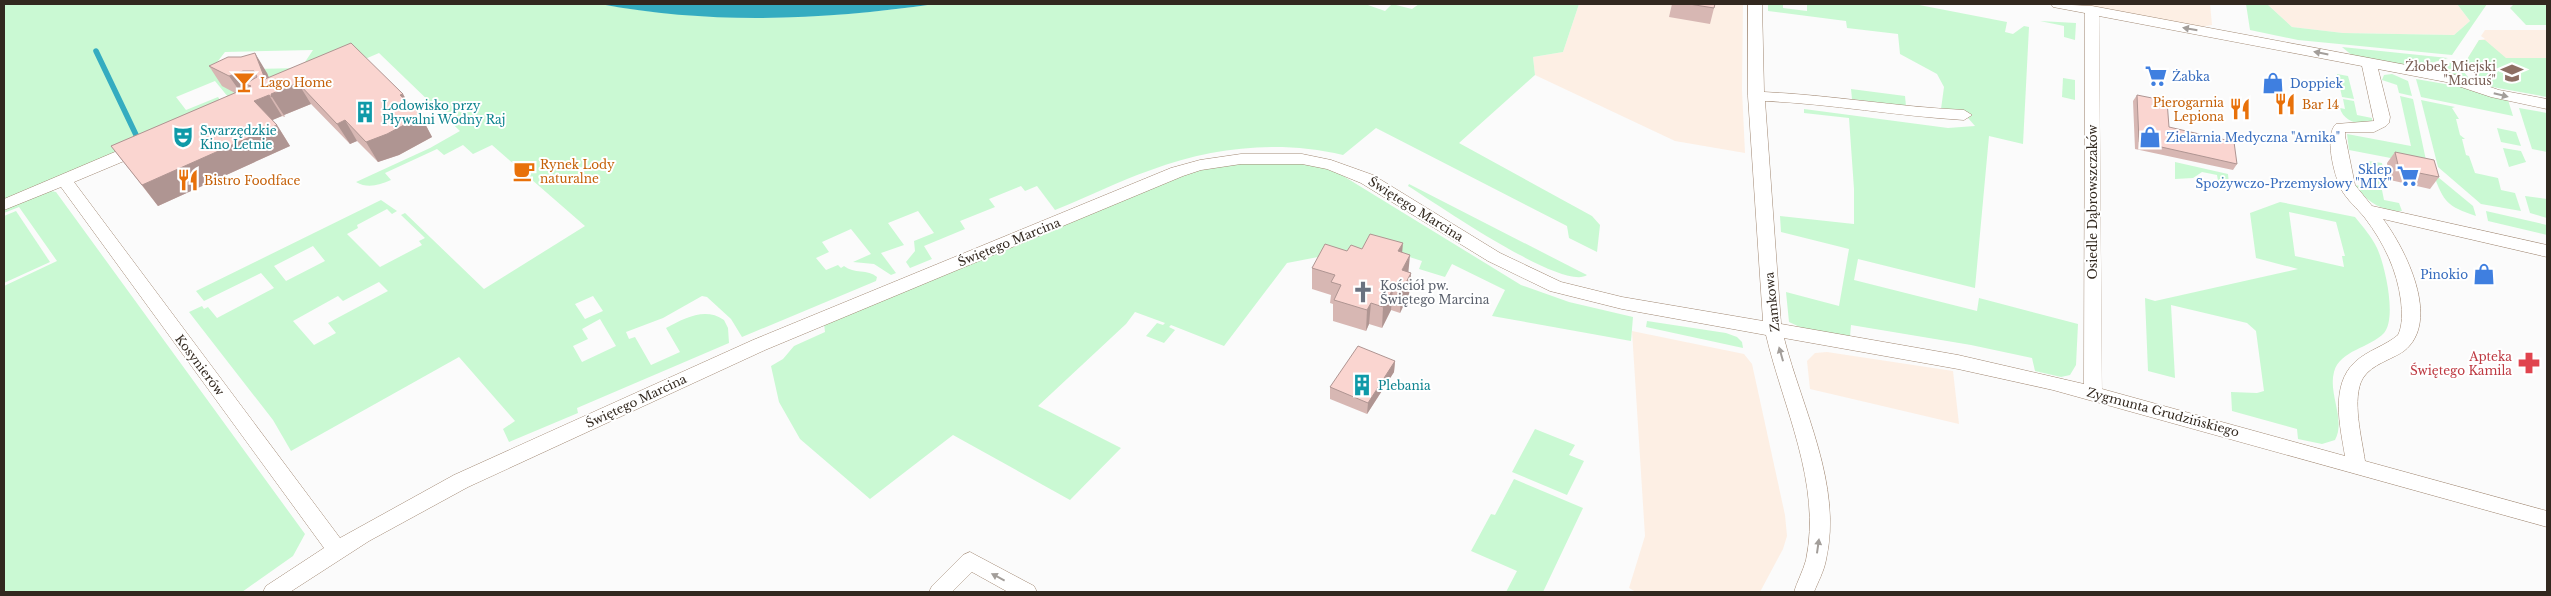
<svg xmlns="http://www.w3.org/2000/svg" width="2551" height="596" viewBox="0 0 2551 596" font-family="'Libre Baskerville',serif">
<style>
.built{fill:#fdefe4}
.green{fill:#caf9d3;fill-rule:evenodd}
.water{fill:#35acc0}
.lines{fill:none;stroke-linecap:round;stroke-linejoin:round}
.stream{stroke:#35acc0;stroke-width:5.5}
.street-casing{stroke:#a18873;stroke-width:1}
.street{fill:#fff;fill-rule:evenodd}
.wall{fill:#d7b7b3}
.shaded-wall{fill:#af9592}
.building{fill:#fad5d0;stroke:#af9592}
.oneway{fill:#a39e9a}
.labels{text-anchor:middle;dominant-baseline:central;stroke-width:4;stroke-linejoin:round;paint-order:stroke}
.education-label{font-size:12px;fill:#785e54;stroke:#fff;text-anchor:end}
.shop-label{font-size:12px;fill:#366cbe;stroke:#fff;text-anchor:start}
.food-label{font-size:12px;fill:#c56008;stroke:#fff;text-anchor:start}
.culture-label{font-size:12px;fill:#0d838f;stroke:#fff;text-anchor:start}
.street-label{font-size:12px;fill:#32281f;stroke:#fff}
.worship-label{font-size:12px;fill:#5b616d;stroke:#fff;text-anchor:start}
.health-label{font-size:12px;fill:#be3a42;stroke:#fff;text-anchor:end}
</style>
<rect width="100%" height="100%" fill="#fbfbfb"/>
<!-- built -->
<g class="built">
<polygon points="1579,4 1743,4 1742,90 1745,153 1675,141 1535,75 1533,57 1563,52"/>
<polygon points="2080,4 2210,4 2212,25 2200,27"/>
<polygon points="2267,4 2457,4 2470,21 2454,35 2343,33 2292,27"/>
<polygon points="2485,30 2547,30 2547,97 2466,61 2479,40 2485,39 2481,36"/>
<polygon points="1632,331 1744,354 1752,364 1785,515 1787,536 1783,549 1760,592 1636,592 1629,588 1645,536"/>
<polygon points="1827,352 1953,371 1959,424 1810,389 1807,361 1815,353"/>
</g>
<!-- green -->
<g class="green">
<path d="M4 4H600C711 24 823 20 935 4H1365L1385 11 1392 4 1412 9 1419 4H1579L1563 52 1533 57 1535 75 1459 143 1592 216 1600 225 1597 252 1569 238 1567 226 1376 128 1343 155C1279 140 1213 147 1151 170 1119 181 1088 197 1055 210L1037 186 1025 191 1021 186 989 199 995 207 960 221 965 229 924 246 932 259 910 268 906 262 915 251 914 241 934 233 918 211 888 223 904 245 881 253 896 273 891 275 874 264 853 262 871 254 851 229 822 242 829 252 816 258 826 270 838 265 841 268 844 266C854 274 868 269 877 277L876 281 742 337 731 319 707 297 702 296 663 318 626 332 629 339 635 337 651 365 680 352 666 328C685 318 705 307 724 320L728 328 729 343 577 408 578 413 509 442 503 429 515 421 459 357 291 451 273 420 189 312 202 306 204 309 208 307 217 318 274 288 261 273 204 301 196 291 381 200 397 211 392 214 387 209 357 225 358 228 347 234 380 267 422 245 419 241 425 238 401 215 405 213 484 289 585 226 492 145 473 154 463 145 444 155 437 149 385 173 391 180C379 185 368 189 356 182L430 148 460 131 379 53 277 97 233 103 215 81 176 97 186 110 218 97 225 107 4 199ZM313 50 301 68 211 70 225 52ZM313 246 325 261 286 281 274 266ZM379 282 388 291 328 323 336 333 314 345 293 321 338 296 343 301ZM593 296 603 311 585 319 575 304ZM600 319 616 346 582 362 573 346 588 339 582 329Z"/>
<polygon points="1768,4 1783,4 1783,8 1807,11 1807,4 1914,4 2007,22 2005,32 2013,34 2024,26 2029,27 2023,144 1989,136 1975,288 1858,259 1854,280 1977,311 1979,298 2078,324 2076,365 2070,375 2061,377 2035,371 2032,358 1971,345 1851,325 1850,337 1802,328 1789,322 1786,292 1839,306 1849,249 1781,232 1780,216 1854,224 1854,189 1849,118 1804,113 1804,109 1948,128 1975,126 1961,110 1941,109 1944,87 1937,74 1900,54 1898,34 1847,28 1846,21 1768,11"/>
<polygon points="2246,4 2267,4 2292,27 2343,33 2454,35 2470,21 2457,4 2487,4 2452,55 2298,40 2250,30"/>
<polygon points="2514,4 2547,4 2547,25 2526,25 2510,8"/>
<polygon points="2040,21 2076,23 2075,40 2064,37 2064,26"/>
<polygon points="2479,40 2485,40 2506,58 2547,58 2547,97 2487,86 2466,61"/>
<polygon points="2342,47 2448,58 2414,68 2354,57"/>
<polygon points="2455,61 2472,82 2425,71"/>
<polygon points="2337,74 2348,76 2354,99 2342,97"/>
<polygon points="2392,74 2408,81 2412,96 2399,93 2397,85 2382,80 2384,75"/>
<polygon points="2063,78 2075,80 2075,100 2062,97"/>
<polygon points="2416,79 2462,87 2508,100 2513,116 2421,97"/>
<polygon points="1851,89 1905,96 1906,106 1852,99"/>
<polygon points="2400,96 2413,99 2427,165 2349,150 2347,134 2411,146"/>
<path d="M2343 99 2354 101 2357 115 2372 118V121C2360 127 2343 121 2340 108L2345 109Z"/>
<polygon points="2421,100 2455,107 2452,108 2459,119 2456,119 2460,135 2465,139 2462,139 2466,155 2469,156 2475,173 2498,178 2501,190 2515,193 2521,211 2481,204 2438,167"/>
<polygon points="2519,108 2547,113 2547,152 2532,149"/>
<polygon points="2497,128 2516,132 2521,146 2501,142"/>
<polygon points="2503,148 2521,151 2526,162 2509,167"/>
<path d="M2368 161 2382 163 2385 180H2380L2384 200 2399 203 2402 211C2382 212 2366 201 2355 185L2374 189Z"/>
<polygon points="1291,162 1321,166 1340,174 1521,285 1569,302 1633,317 1631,341 1492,316 1505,290 1452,264 1445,277 1419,269 1422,261 1375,246 1287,263 1224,346 1171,325 1169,327 1175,330 1164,343 1146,336 1157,323 1163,325 1165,323 1135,312 1126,324 1038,406 1121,448 1070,500 953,435 870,499 800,439 779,402 771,366 783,359 794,346 825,332 824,323 1182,174 1236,163"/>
<polygon points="2175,162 2228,174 2229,184 2218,181 2217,175 2202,172 2193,178 2175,179"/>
<path d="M2433 173 2473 206 2476 216C2447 206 2444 203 2433 173Z"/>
<path d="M1409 184 1579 271 1587 275C1563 292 1434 202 1408 186Z"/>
<polygon points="51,191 56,192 305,534 293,556 242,592 4,592 4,286 57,261 19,207 4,213 4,209"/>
<polygon points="2525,196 2547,199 2547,218 2530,213"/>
<path d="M2280 202 2355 217C2363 227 2372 237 2377 248 2385 265 2397 318 2384 333 2370 348 2340 350 2334 372 2328 394 2346 420 2335 440L2322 444 2298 439 2297 429 2232 411 2231 392 2257 393 2264 391 2256 331 2247 323 2171 305 2175 378 2148 371 2145 298 2155 301 2298 269 2256 258 2250 213ZM2289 212 2336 222 2345 256H2342L2344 267 2295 256Z"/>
<polygon points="16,211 50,262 4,283 4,216"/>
<polygon points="2486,211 2547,225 2547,235 2488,221"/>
<polygon points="1647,321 1726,333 1737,337 1742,342 1743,348 1646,327"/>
<polygon points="1535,429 1575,445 1569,455 1584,461 1567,495 1512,472"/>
<polygon points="1514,479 1583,508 1543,592 1506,592 1517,571 1471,551 1491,514 1495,515"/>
</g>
<!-- water -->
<path class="water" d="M600 4H935C823 20 712 25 600 4Z"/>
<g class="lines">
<!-- stream -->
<polyline class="stream" points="96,51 138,139"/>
<!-- street casing -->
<g class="street-casing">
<g id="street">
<path d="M1748 4H1762L1764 92C1831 95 1897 107 1964 110L1972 115 1964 120C1897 116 1832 104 1765 101L1781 324 1958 355 2084 384 2085 13 2053 7 2051 4 2092 6 2449 73 2499 90 2547 99V109L2491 97 2446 82 2378 69 2390 117 2389 123 2386 126 2374 132H2345V136L2355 185 2372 206 2547 245V257L2383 219C2405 248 2442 321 2404 351 2391 360 2372 364 2363 378 2351 398 2362 439 2365 461L2547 511V527L2053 390 1958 369 1784 338C1802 409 1843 485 1826 560 1824 571 1818 582 1814 592H1794C1797 582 1803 571 1806 560 1822 484 1783 407 1766 335L1622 309 1550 291 1488 261 1361 183 1327 169 1302 164H1241L1201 170 1183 176 765 350 468 487 369 541 290 592H263L266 586 324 548 61 187 4 210V199L136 143H148L150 147 148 151 74 182 340 538 454 475 753 340 1171 168 1200 160 1241 154H1302L1331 160 1373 175 1500 253 1561 282 1622 297 1763 321 1748 96ZM2099 16 2362 66 2374 121 2336 124C2324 135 2334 175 2341 189 2347 200 2357 208 2365 218 2384 243 2397 270 2401 301 2402 312 2403 325 2398 335 2385 346 2368 350 2355 362 2330 385 2340 426 2345 456L2102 389Z"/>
<polygon points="970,552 1034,586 1037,592 1008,592 972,572 952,592 929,592 932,586 963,555"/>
</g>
</g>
<!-- street -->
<use href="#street" class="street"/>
</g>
<!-- wall -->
<g class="wall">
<polygon points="1672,4 1715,4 1710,24 1669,17"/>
<polygon points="241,57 267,73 269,78 403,94 408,103 421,116 432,137 399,155 378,162 357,141 350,144 311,104 284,115 285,117 282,116 272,120 277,125 290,146 158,206 111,146 235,93 222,86 209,66"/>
<polygon points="2137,95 2169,127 2237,164 2233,170 2135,149 2133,101"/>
<polygon points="2395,152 2439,177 2430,189 2390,180 2387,163"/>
<polygon points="1362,249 1411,273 1409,294 1400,313 1391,310 1382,328 1369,324 1366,331 1333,321 1333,304 1330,303 1331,295 1312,289 1312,268 1347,251"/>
<polygon points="1395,361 1394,372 1367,414 1330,399 1330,387"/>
</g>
<!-- shaded-wall -->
<g class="shaded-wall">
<polygon points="255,53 267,73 275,93 298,83 311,104 284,115 285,117 272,97"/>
<polygon points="243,71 256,91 251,86 245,84 251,93 243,96 229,76"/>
<polygon points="403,94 414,115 400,95"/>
<polygon points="269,95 282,116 268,122 254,101"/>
<polygon points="421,116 432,137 399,155 378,162 366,142"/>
<polygon points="345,120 357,141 350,144 337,124"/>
<polygon points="277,125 290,146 158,206 142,185"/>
<polygon points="1403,243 1401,265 1398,251"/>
<polygon points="1410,255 1408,276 1402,270"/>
<polygon points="1411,273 1409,294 1400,313 1401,292"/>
<polygon points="1393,289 1391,310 1382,328 1383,307"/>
<polygon points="1371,303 1369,324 1366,331 1367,310"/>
<polygon points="1395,361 1394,372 1367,414 1368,403"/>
</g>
<!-- building -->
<g class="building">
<polygon points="1689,4 1715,4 1714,8"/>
<polygon points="351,43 403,94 400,95 421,116 387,134 366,142 345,120 337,124 298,83 271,94 272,97 269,95 254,101 277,125 142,185 111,146 251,86 245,84 257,77 254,71 243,71 229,76 209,66 228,57 241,57 255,53 265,79"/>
<polygon points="2137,95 2167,101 2169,127 2234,142 2237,164 2139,142"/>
<polygon points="2395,152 2434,160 2439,177 2399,169"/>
<polygon points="1370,234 1403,243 1398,251 1410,255 1402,270 1411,273 1401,292 1393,289 1383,307 1371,303 1367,310 1334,300 1341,285 1331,282 1335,275 1312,268 1325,244 1347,251 1351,245 1362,249"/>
<polygon points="1358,346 1395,361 1368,403 1330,387"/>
</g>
<!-- one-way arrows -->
<defs><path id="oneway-solid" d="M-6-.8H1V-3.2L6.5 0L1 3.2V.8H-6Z" transform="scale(1.25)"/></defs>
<g class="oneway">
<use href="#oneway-solid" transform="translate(2190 29) rotate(-170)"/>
<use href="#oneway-solid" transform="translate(2321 53) rotate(-169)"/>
<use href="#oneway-solid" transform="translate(2501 95) rotate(14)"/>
<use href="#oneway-solid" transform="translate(1781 354) rotate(-106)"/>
<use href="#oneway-solid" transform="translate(1818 546) rotate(-82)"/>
<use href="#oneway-solid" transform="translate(998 577) rotate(-152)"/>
</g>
<!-- icons -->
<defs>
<g id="school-bare" transform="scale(1.725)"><path d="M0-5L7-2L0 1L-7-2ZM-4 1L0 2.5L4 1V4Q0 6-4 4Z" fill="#8d6e63" stroke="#fff" stroke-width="2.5" paint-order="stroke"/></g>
<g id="supermarket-bare" transform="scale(1.725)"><path d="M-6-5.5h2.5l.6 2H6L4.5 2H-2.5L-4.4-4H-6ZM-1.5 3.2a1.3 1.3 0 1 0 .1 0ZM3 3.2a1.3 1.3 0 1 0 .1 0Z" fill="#3f7fe0" stroke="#fff" stroke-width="2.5" paint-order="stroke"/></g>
<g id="bar-bare" transform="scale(1.725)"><path d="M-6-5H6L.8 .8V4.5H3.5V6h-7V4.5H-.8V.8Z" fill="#e8710a" stroke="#fff" stroke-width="2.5" paint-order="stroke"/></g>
<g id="shop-bare" transform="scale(1.725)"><path d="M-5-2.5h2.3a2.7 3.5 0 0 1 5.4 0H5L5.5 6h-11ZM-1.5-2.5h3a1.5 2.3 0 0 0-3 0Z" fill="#3f7fe0" stroke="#fff" stroke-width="2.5" paint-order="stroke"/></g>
<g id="restaurant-bare" transform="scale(1.725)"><path d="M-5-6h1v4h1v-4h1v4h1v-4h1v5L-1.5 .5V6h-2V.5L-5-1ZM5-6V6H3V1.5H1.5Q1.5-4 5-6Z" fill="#e8710a" stroke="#fff" stroke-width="2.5" paint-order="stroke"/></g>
<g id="building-bare" transform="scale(1.725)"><path d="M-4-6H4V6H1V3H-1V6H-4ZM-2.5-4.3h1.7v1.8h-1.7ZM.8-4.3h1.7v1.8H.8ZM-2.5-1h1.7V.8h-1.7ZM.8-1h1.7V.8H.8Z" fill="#0f9aa8" stroke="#fff" stroke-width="2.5" paint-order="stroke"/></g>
<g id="theatre-bare" transform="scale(1.725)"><path d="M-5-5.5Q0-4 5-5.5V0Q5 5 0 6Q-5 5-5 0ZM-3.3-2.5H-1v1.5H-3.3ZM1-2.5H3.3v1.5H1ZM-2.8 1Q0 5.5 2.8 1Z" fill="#0f9aa8" stroke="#fff" stroke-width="2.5" paint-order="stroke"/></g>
<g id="cafe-bare" transform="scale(1.725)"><path d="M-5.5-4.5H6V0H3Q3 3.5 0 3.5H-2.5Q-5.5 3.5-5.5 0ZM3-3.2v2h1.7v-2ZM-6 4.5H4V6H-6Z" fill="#e8710a" stroke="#fff" stroke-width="2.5" paint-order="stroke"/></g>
<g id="church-bare" transform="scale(1.725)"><path d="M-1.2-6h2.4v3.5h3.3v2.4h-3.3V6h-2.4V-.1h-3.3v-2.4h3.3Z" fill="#6b7280" stroke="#fff" stroke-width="2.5" paint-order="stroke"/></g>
<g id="pharmacy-bare" transform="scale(1.725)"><path d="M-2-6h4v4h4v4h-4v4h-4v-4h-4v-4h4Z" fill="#e0444e" stroke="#fff" stroke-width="2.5" paint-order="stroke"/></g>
</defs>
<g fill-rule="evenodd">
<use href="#school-bare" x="2512" y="73"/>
<use href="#supermarket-bare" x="2156" y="76"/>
<use href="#bar-bare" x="244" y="82"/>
<use href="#shop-bare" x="2273" y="83"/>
<use href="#restaurant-bare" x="2285" y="104"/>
<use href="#restaurant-bare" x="2240" y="109"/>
<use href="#building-bare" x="365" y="112"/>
<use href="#theatre-bare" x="183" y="137"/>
<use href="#shop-bare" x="2150" y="137"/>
<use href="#cafe-bare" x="524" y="171"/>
<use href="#supermarket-bare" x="2408" y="176"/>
<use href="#restaurant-bare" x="188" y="180"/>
<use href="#shop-bare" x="2484" y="274"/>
<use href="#church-bare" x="1363" y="292"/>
<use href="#pharmacy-bare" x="2529" y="363"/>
<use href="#building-bare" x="1362" y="385"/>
</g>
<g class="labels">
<!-- education labels -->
<g class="education-label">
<text x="2496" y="66">Żłobek Miejski<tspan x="2496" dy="14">"Maciuś"</tspan></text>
</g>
<!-- shop labels -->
<g class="shop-label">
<text x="2172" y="76">Żabka</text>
<text x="2290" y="83">Doppiek</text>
<text x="2166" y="137">Zielarnia Medyczna "Arnika"</text>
<text x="2392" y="169" text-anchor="end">Sklep<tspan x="2392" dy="14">Spożywczo-Przemysłowy "MIX"</tspan></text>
<text x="2468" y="274" text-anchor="end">Pinokio</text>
</g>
<!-- food labels -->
<g class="food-label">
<text x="260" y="82">Lago Home</text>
<text x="2224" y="102" text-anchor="end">Pierogarnia<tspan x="2224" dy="14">Lepiona</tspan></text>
<text x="2302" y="104">Bar 14</text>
<text x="540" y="164">Rynek Lody<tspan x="540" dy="14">naturalne</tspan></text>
<text x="204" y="180">Bistro Foodface</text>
</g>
<!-- culture labels -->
<g class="culture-label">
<text x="382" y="105">Lodowisko przy<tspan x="382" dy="14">Pływalni Wodny Raj</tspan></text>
<text x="200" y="130">Swarzędzkie<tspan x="200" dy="14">Kino Letnie</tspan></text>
<text x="1378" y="385">Plebania</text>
</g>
<!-- street labels -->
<g class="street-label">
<text transform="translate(2092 202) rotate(-90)">Osiedle Dąbrowszczaków</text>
<text transform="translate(1416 209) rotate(32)">Świętego Marcina</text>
<text transform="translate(1009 242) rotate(-22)">Świętego Marcina</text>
<text transform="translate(1772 302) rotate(-96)">Zamkowa</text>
<text transform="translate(200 365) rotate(53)">Kosynierów</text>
<text transform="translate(636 401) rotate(-25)">Świętego Marcina</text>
<text transform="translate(2163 412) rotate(15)">Zygmunta Grudzińskiego</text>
</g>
<!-- worship labels -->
<g class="worship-label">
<text x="1380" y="285">Kościół pw.<tspan x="1380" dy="14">Świętego Marcina</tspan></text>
</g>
<!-- health labels -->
<g class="health-label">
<text x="2512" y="356">Apteka<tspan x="2512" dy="14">Świętego Kamila</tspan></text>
</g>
</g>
<!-- border -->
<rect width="2551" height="596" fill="none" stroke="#32281f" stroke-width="10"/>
</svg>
